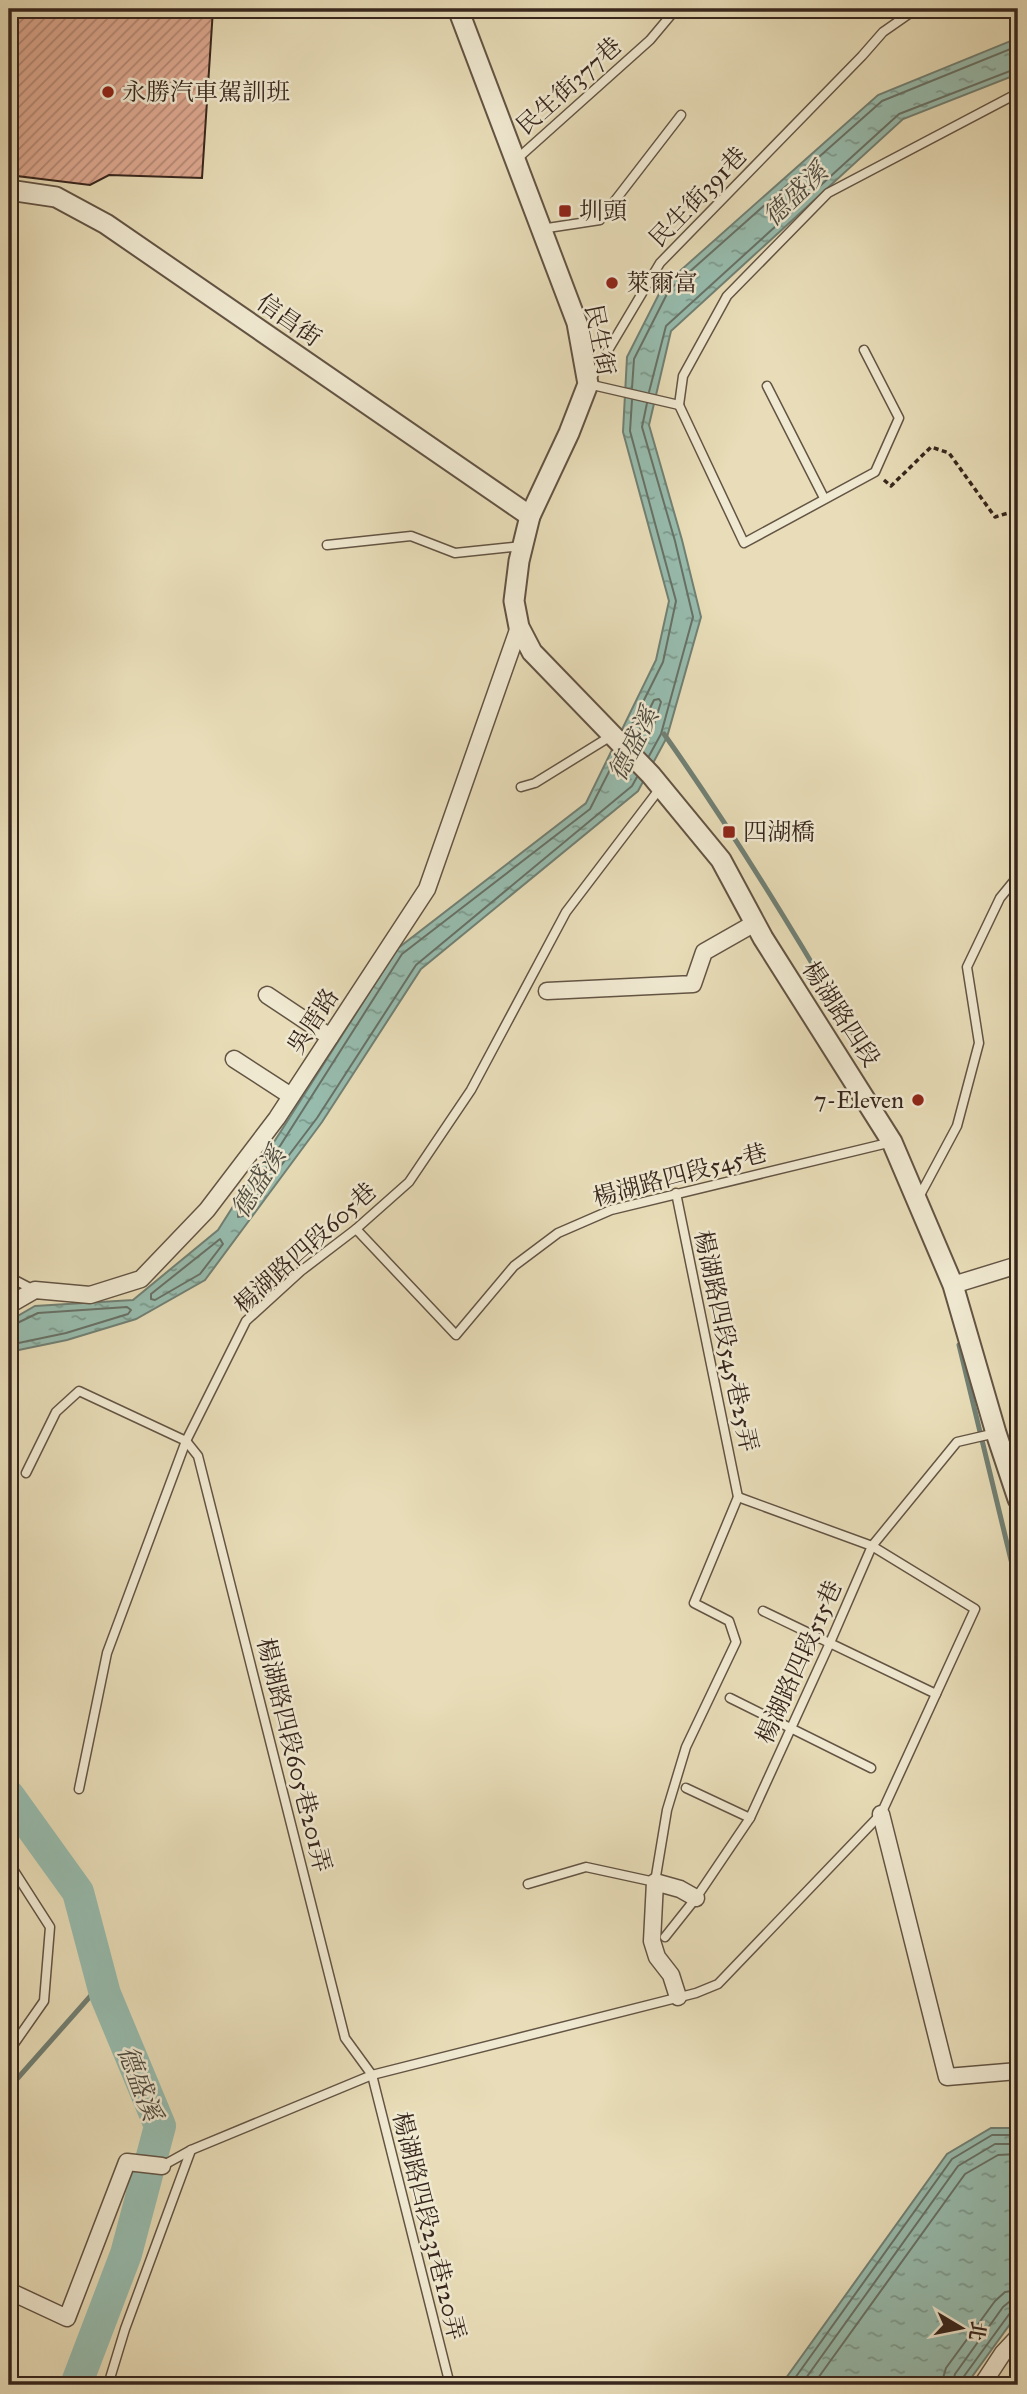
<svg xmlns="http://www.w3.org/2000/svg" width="1027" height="2394" viewBox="0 0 1027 2394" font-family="'IM FELL Great Primer','Noto Serif TC',serif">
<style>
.water{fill:url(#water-ripples);stroke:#718074;stroke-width:2}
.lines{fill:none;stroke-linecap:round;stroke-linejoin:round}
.shore{stroke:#677166;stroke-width:2}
.stream{stroke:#718074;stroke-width:5}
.river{stroke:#97bcae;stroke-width:32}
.building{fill:url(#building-hatch);stroke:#37261d;stroke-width:2}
.service-casing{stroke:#635444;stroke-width:11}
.minor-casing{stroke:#635444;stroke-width:19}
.tertiary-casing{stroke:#635444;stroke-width:23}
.path{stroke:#37261d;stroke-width:3.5;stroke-dasharray:5 3.5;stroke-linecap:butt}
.service{stroke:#f0e9d1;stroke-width:8}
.minor{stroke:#f0e9d1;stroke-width:16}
.tertiary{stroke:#f0e9d1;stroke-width:19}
.poi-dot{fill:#8f2418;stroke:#f0e9d1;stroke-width:2.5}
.labels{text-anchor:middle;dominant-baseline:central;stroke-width:5;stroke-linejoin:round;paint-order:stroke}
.street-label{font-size:24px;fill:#37261d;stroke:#f0e9d1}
.poi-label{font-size:24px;fill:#37261d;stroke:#f0e9d1;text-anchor:start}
.water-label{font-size:26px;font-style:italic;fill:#4f4c41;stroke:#f0e9d1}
</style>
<defs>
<pattern id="water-ripples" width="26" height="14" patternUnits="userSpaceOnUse" patternTransform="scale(1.75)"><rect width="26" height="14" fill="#97bcae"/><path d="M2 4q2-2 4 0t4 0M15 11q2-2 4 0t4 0" fill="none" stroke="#7c998d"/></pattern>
<pattern id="building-hatch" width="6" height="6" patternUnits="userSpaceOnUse" patternTransform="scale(1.75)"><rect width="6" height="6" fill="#dea991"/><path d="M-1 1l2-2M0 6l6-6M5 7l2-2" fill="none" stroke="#b58976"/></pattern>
</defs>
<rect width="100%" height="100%" fill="#e8ddb8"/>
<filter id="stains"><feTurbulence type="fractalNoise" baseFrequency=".00286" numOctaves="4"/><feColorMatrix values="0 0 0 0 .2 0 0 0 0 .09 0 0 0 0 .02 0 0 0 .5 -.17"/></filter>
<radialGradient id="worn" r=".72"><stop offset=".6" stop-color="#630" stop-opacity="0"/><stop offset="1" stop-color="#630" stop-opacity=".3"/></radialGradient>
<!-- water -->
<g class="water">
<polygon points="1018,38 1018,74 903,119 671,331 649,425 682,540 701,617 667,737 638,791 421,969 322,1122 205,1280 136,1319 67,1340 9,1352 9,1321 35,1306 133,1300 218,1230 397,949 586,803 656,660 669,601 623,432 627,357 663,286 878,95"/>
<polygon points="991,2128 1018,2128 1018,2313 966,2385 781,2385 947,2154"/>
</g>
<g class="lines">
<!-- shore -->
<g class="shore">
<polyline points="632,388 634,359 669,290 882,101 1018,46"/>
<polyline points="649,392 666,326 899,114 1018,68"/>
<polyline points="647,403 642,427 675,541 693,617 661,734 649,756"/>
<polyline points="627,734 663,662 676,601 630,431 632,400"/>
<polyline points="634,741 654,700 659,699 661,702 652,731 642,750"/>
<polyline points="617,756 590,809 402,954 238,1212 238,1217 243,1216 317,1118 416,965 632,786 637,777"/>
<polygon points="220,1239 223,1244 200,1274 155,1300 151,1299 151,1294"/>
<polyline points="9,1327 38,1313 127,1307 131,1310 128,1314 66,1333 9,1345"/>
<polyline points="790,2385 952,2159 992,2135 1018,2135"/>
<polyline points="801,2385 958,2166 995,2144 1018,2144"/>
<polyline points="813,2385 965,2174 998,2155 1018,2154"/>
<polyline points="941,2385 946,2368 995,2301 1005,2292 1018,2290"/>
<polyline points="952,2385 955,2374 1003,2307 1009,2302 1018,2301"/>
<polyline points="961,2385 962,2379 1010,2313 1018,2310"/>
</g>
<!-- stream -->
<g class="stream">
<path d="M664 734C737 837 802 944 865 1054"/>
<polyline points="959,1345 1018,1589"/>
<polyline points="9,2088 102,1983"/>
</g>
<!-- river -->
<polyline class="river" points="9,1796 78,1892 105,1994 160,2126 126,2254 76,2385"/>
</g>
<!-- building -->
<polygon class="building" points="9,9 213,9 202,178 109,175 90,185 9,175"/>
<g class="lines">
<!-- service casing -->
<g class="service-casing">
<g id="service">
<polyline points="517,159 650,40 676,9"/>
<polyline points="541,229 600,220 681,115"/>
<polyline points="767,386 824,498"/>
<polyline points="679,405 588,384 660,263 862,56 883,32 916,9"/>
<polyline points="679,405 683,376 727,296 828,193 1018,93"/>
<polyline points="679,405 744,543 875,472 899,418 864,350"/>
<polyline points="327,545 411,536 455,553 522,546"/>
<polyline points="521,787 535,783 611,736"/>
<polyline points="676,1193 738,1497"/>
<polyline points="919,1197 957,1126 979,1043 967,967 1000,898 1018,876"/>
<polyline points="356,1229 456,1335 514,1266 558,1233 611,1210 892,1142"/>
<polyline points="9,1277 34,1290"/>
<polyline points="26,1473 56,1412 79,1391 186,1441 198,1456 345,2038 372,2075 450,2385"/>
<polyline points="763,1611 936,1694"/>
<polyline points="730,1698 871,1768"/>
<polyline points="686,1788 750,1818"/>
<polyline points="79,1789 107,1653 186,1441 246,1321 301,1271 356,1229 409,1182 471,1090 566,912 661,787"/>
<polyline points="9,1863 50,1927 44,2001 9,2051"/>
<polyline points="528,1884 586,1867 655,1882 667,1810 686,1747 736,1642 729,1621 694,1603 738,1497"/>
<polyline points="665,1937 696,1898 750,1818 829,1645 872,1546 957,1442 996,1433"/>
<polyline points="162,2166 191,2150 372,2075 696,1993 718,1984 881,1814 975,1609 872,1546 738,1497"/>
<polyline points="108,2385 125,2329 191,2150"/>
</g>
</g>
<!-- minor casing -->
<g class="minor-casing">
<g id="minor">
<polyline points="547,991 693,984 704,952 755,923"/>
<polyline points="267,995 330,1037"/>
<polyline points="234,1059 291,1096"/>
<polyline points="953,1285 1018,1265"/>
<polyline points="9,1305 35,1290 90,1295 141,1279 207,1210 277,1118 427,889 519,627"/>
<polyline points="881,1814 947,2077 1018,2071"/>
<polyline points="678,1997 671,1975 657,1957 652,1941 655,1882 680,1889 696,1898"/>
<polyline points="9,2291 67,2318 127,2162 162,2166"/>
<polyline points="982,2385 1003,2353 1018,2337"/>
</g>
</g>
<!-- tertiary casing -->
<g class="tertiary-casing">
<g id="tertiary">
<polyline points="458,9 577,323 588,384 569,433 530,516 519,561 514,601 519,627 532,652 651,775 721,860 763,938 892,1142 953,1285 996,1433 1018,1499"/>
<polyline points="9,190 56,197 106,224 530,516"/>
</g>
</g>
<!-- path -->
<polyline class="path" points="884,480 891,486 931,447 949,453 995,517 1018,510"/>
<!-- service -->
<use href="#service" class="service"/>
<!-- minor -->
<use href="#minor" class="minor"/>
<!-- tertiary -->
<use href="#tertiary" class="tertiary"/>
</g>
<!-- markers -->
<g class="poi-dot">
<circle cx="108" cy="92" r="7"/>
<rect x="558" y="204" width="14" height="14" rx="3.5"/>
<circle cx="612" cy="283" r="7"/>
<rect x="722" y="825" width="14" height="14" rx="3.5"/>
<circle cx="918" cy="1100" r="7"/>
</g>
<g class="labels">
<!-- street labels -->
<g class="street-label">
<text transform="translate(569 86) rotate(-42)">民生街377巷</text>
<text transform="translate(698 197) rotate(-46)">民生街391巷</text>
<text transform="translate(289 320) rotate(35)">信昌街</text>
<text transform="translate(600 340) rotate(79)">民生街</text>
<text transform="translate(841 1014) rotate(57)">楊湖路四段</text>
<text transform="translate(313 1021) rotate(-57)">吳厝路</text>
<text transform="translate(680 1175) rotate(-15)">楊湖路四段545巷</text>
<text transform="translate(305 1248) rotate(-42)">楊湖路四段605巷</text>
<text transform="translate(726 1341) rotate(78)">楊湖路四段545巷25弄</text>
<text transform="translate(799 1662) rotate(-66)">楊湖路四段515巷</text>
<text transform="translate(294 1755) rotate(76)">楊湖路四段605巷201弄</text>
<text transform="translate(429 2226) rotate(76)">楊湖路四段231巷120弄</text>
</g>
<!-- poi labels -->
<g class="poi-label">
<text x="122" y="92">永勝汽車駕訓班</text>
<text x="579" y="211">圳頭</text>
<text x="626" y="283">萊爾富</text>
<text x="743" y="832">四湖橋</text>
<text x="904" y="1100" text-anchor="end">7-Eleven</text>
</g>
<!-- water labels -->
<g class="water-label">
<text transform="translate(795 194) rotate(-44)">德盛溪</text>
<text transform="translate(633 744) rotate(-63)">德盛溪</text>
<text transform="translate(258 1182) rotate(-58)">德盛溪</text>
<text transform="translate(140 2083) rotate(69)">德盛溪</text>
</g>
</g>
<!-- margin -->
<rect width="1027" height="2394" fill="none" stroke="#e8ddb8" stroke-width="35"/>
<rect x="10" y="10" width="1006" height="2373" fill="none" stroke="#37261d" stroke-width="3.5"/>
<rect x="18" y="18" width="992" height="2359" fill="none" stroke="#37261d" stroke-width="2"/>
<!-- north arrow -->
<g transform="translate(961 2328) rotate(100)" stroke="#f0e9d1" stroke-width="5" paint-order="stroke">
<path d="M0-5L12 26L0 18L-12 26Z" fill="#37261d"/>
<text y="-10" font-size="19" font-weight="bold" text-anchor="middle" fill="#37261d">北</text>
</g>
<rect width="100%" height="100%" filter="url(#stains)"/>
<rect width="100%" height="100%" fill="url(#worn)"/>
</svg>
